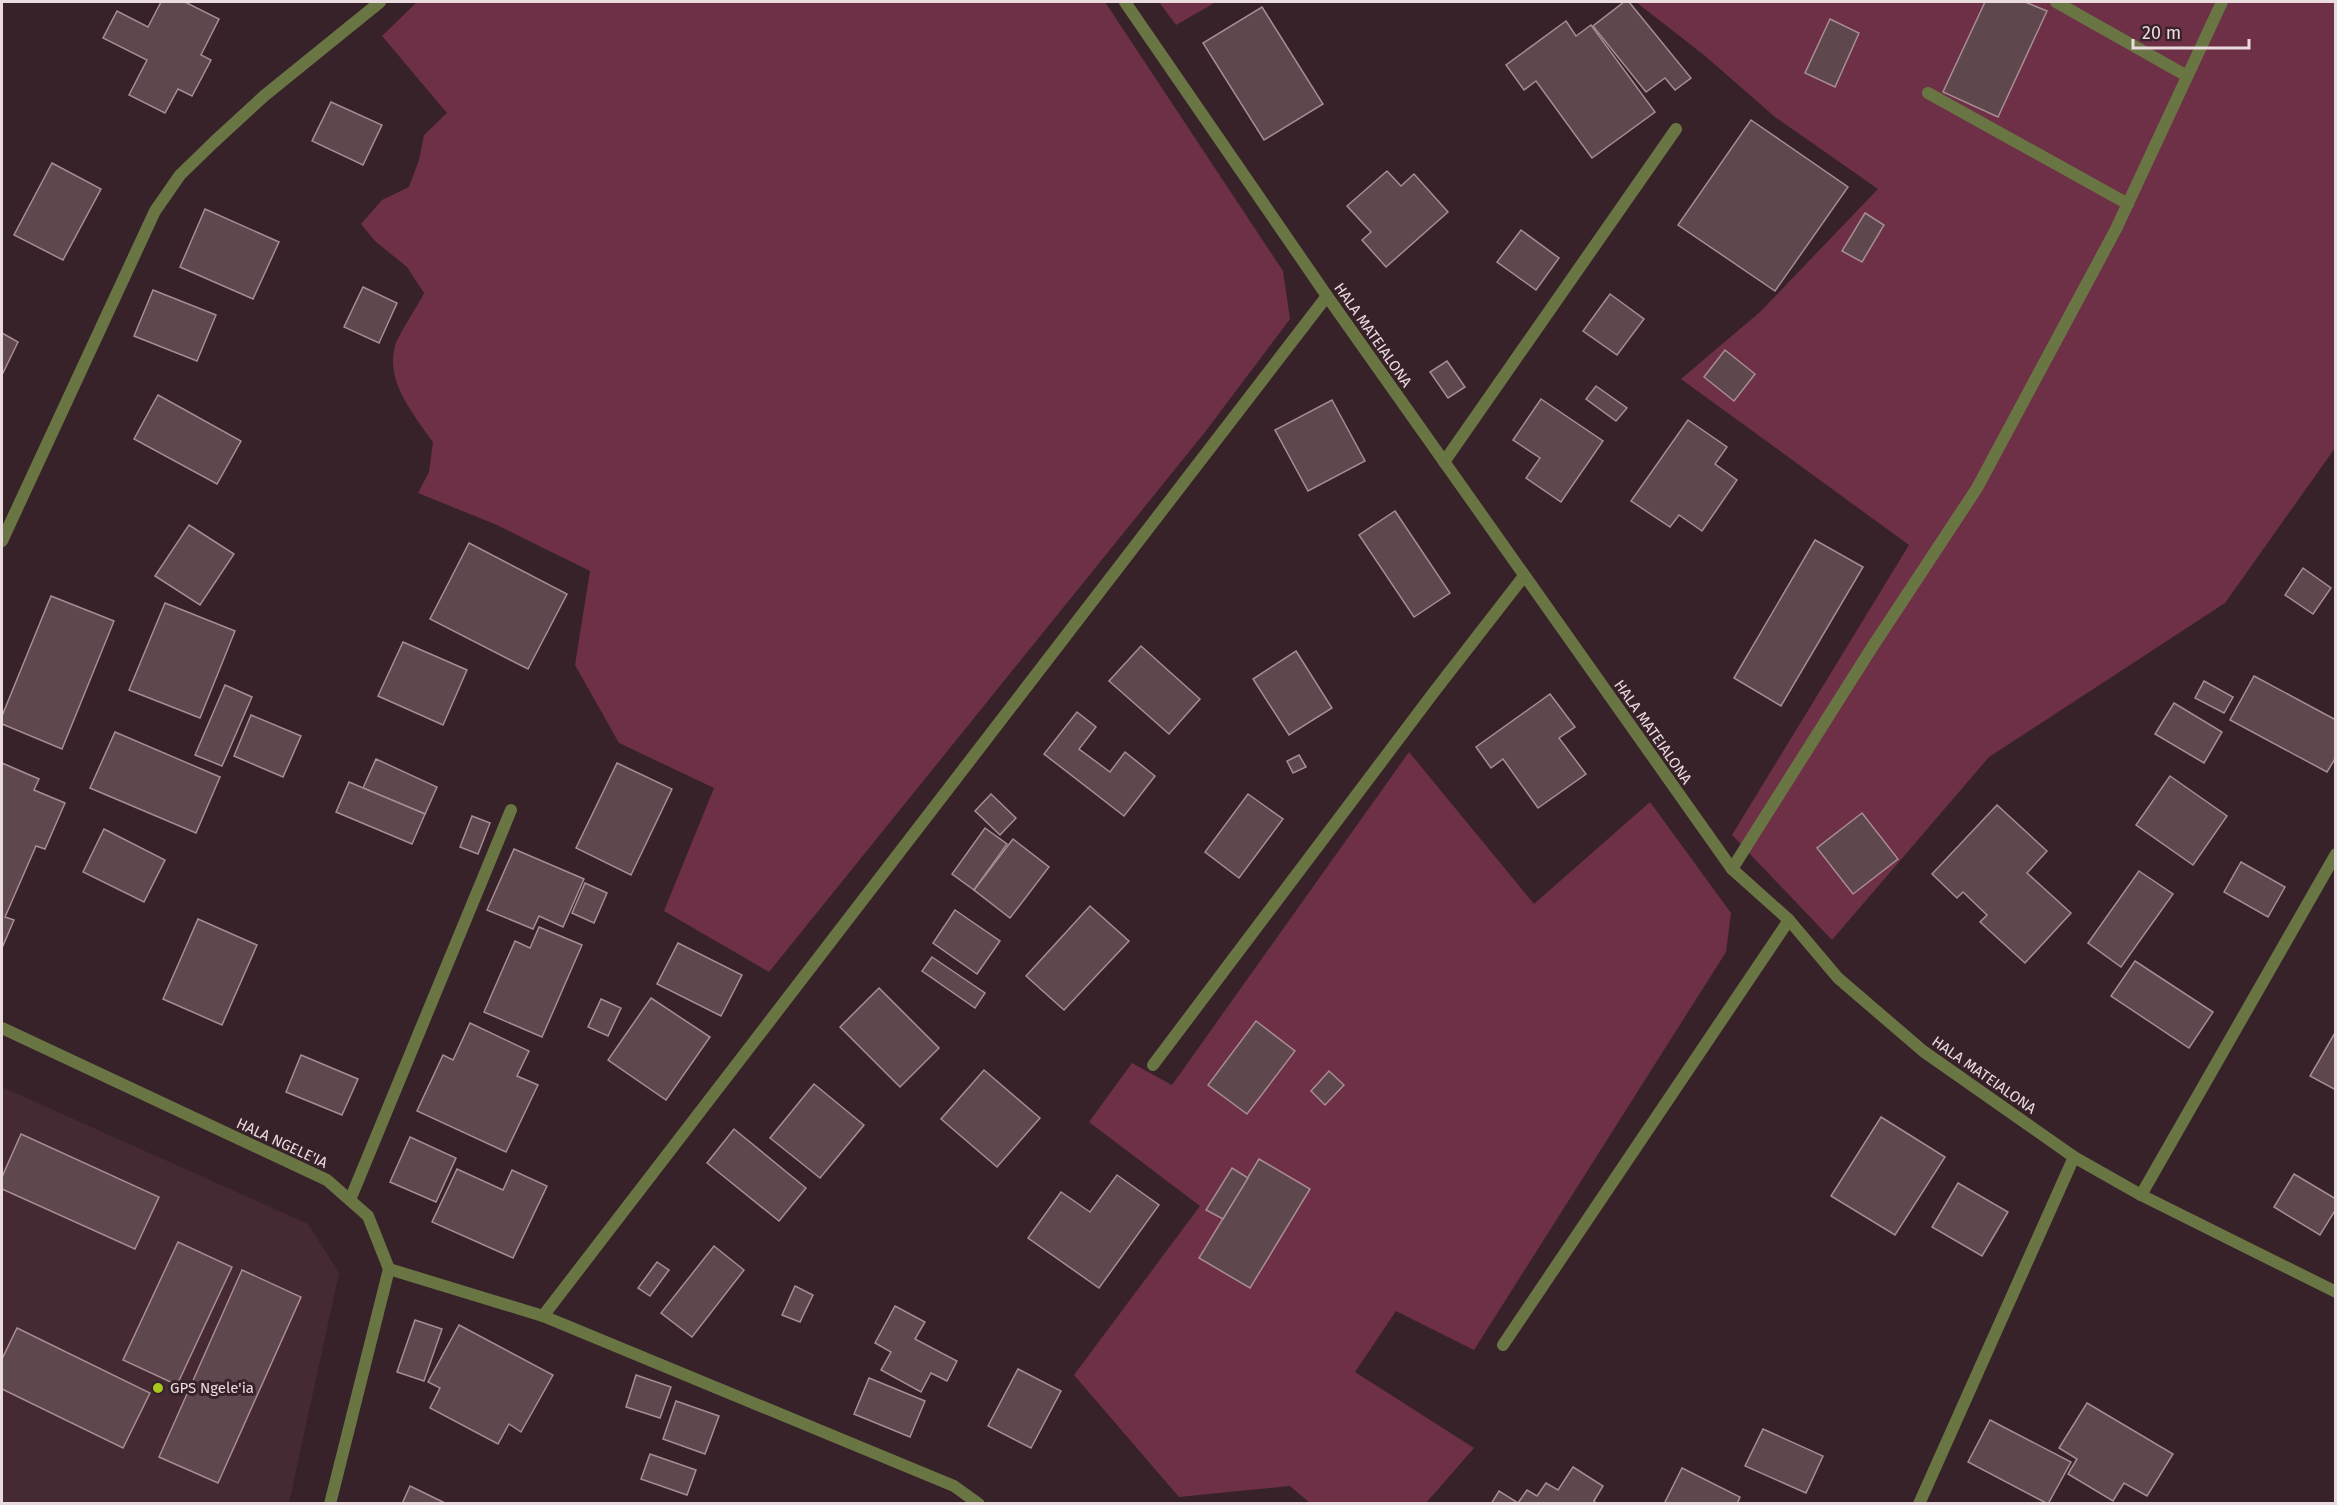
<svg xmlns="http://www.w3.org/2000/svg" width="2337" height="1505" viewBox="0 0 2337 1505" font-family="'Fira Sans',sans-serif">
<style>
.built{fill:#452a33}
.green{fill:#6e3046}
.building{fill:#5f474e;stroke:#a88c94;stroke-width:1.5}
.lines{fill:none;stroke-linecap:round;stroke-linejoin:round}
.service{stroke:#697644;stroke-width:12}
.minor{stroke:#697644;stroke-width:12}
.tertiary{stroke:#697644;stroke-width:12}
.poi-dot{fill:#a7c71e;stroke:#382229;stroke-width:2}
.labels{text-anchor:middle;dominant-baseline:central;stroke-width:6;stroke-linejoin:round;paint-order:stroke}
.street-label{font-size:15px;fill:#eadbdf;stroke:#382229}
.poi-label{font-size:15px;fill:#eadbdf;stroke:#382229;text-anchor:start}
</style>
<rect width="100%" height="100%" fill="#382229"/>
<!-- built -->
<polygon class="built" points="2,1087 308,1224 339,1273 289,1503 2,1504"/>
<!-- green -->
<g class="green">
<path d="M417 2H1105L1283 271 1290 319 1205 432 769 972 664 911 714 788 619 743 575 665 590 571 497 525 418 493 429 472 433 442C414 415 385 381 395 346 399 333 417 308 424 293L407 267 375 241 361 224 382 200 409 187 419 160 424 135 447 113 382 36Z"/>
<polygon points="1159,2 1216,2 1176,25"/>
<polygon points="1636,2 2335,2 2335,448 2225,603 1989,757 1832,940 1732,835 1909,545 1681,379 1760,312 1878,189 1775,117 1704,55"/>
<polygon points="1409,752 1534,904 1650,802 1731,913 1726,952 1474,1350 1396,1311 1355,1372 1474,1448 1426,1503 1310,1503 1290,1486 1179,1497 1074,1375 1200,1206 1089,1122 1132,1063 1172,1085"/>
</g>
<!-- building -->
<g class="building">
<polygon points="161,2 185,2 219,19 201,55 211,60 192,96 178,89 165,113 129,95 147,60 103,38 117,11 148,27"/>
<polygon points="1624,2 1629,2 1691,78 1675,90 1665,78 1646,92 1593,26"/>
<polygon points="1985,2 2025,2 2047,11 1998,117 1943,92"/>
<polygon points="1262,7 1323,104 1264,140 1203,43"/>
<polygon points="1830,19 1859,33 1835,87 1805,73"/>
<polygon points="1566,21 1576,36 1591,25 1655,112 1592,158 1536,81 1524,90 1506,65"/>
<polygon points="331,102 382,125 363,165 312,141"/>
<polygon points="1751,120 1848,187 1775,291 1678,225"/>
<polygon points="52,163 101,189 63,260 14,235"/>
<polygon points="1387,171 1401,186 1414,174 1448,212 1386,267 1362,240 1371,232 1347,206"/>
<polygon points="205,209 279,242 253,299 180,267"/>
<polygon points="1865,213 1884,225 1862,262 1842,251"/>
<polygon points="1521,230 1559,258 1536,290 1497,262"/>
<polygon points="363,287 397,303 379,343 344,327"/>
<polygon points="153,290 216,315 197,361 134,336"/>
<polygon points="1610,294 1644,319 1617,355 1583,331"/>
<polygon points="2,333 18,342 2,375"/>
<polygon points="1725,350 1755,374 1734,401 1704,377"/>
<polygon points="1447,361 1465,387 1448,398 1430,372"/>
<polygon points="1596,386 1627,408 1616,421 1586,399"/>
<polygon points="158,395 241,441 217,484 134,439"/>
<polygon points="1541,399 1603,441 1561,502 1526,478 1540,458 1513,440"/>
<polygon points="1332,400 1365,461 1308,491 1275,430"/>
<polygon points="1688,420 1727,447 1715,464 1737,480 1702,531 1679,515 1670,527 1631,501"/>
<polygon points="1395,511 1450,593 1414,617 1359,535"/>
<polygon points="189,525 234,554 200,605 155,576"/>
<polygon points="1815,540 1863,567 1781,706 1734,678"/>
<polygon points="469,543 567,594 528,669 430,619"/>
<polygon points="2303,568 2331,588 2313,614 2285,595"/>
<polygon points="51,596 114,621 62,749 2,724 2,716"/>
<polygon points="165,603 235,631 200,718 129,690"/>
<polygon points="403,642 467,670 443,725 378,696"/>
<polygon points="1141,646 1200,699 1169,734 1109,681"/>
<polygon points="1296,651 1332,708 1289,735 1253,679"/>
<polygon points="2254,676 2336,720 2336,757 2327,772 2230,720"/>
<polygon points="2204,681 2233,697 2224,713 2195,698"/>
<polygon points="225,685 252,697 222,766 195,755"/>
<polygon points="1550,694 1575,727 1559,738 1586,774 1538,808 1503,759 1491,768 1476,747"/>
<polygon points="2174,703 2222,732 2204,763 2155,734"/>
<polygon points="1077,712 1096,727 1079,749 1110,772 1125,752 1155,776 1124,816 1044,754"/>
<polygon points="251,715 301,736 283,777 234,756"/>
<polygon points="115,732 220,777 196,833 90,788"/>
<polygon points="1299,755 1306,767 1293,773 1287,761"/>
<polygon points="376,759 437,787 425,814 363,788"/>
<polygon points="2,763 39,779 34,790 65,803 45,849 36,846 5,917 14,920 2,948"/>
<polygon points="617,763 672,789 631,875 576,848"/>
<polygon points="2170,776 2227,816 2193,865 2136,825"/>
<polygon points="349,782 425,814 412,844 336,812"/>
<polygon points="991,794 1016,818 1000,835 975,811"/>
<polygon points="1248,794 1283,819 1239,878 1205,852"/>
<polygon points="1997,805 2047,851 2027,873 2071,913 2025,963 1980,922 1987,915 1963,892 1957,898 1932,874"/>
<polygon points="1862,813 1898,859 1853,894 1817,848"/>
<polygon points="472,816 490,823 478,854 460,847"/>
<polygon points="985,828 1007,844 974,890 952,874"/>
<polygon points="104,829 165,860 144,902 83,872"/>
<polygon points="1013,839 1049,867 1010,918 974,890"/>
<polygon points="514,849 584,879 563,927 539,916 533,929 487,910"/>
<polygon points="2241,862 2285,887 2268,917 2224,892"/>
<polygon points="2139,871 2173,894 2121,967 2088,943"/>
<polygon points="585,883 607,893 594,923 572,913"/>
<polygon points="1090,906 1129,941 1064,1010 1026,976"/>
<polygon points="955,910 1000,941 977,974 933,943"/>
<polygon points="198,919 257,945 222,1025 163,999"/>
<polygon points="539,927 582,945 542,1037 484,1012 515,941 530,948"/>
<polygon points="678,943 742,975 721,1016 657,984"/>
<polygon points="932,957 985,993 975,1008 922,971"/>
<polygon points="2135,961 2213,1012 2189,1048 2111,996"/>
<polygon points="879,988 939,1048 900,1087 840,1027"/>
<polygon points="651,998 710,1037 666,1100 608,1060"/>
<polygon points="601,999 621,1008 608,1036 588,1027"/>
<polygon points="1256,1021 1295,1051 1247,1114 1208,1085"/>
<polygon points="470,1023 529,1051 517,1076 538,1085 506,1152 417,1111 443,1055 453,1060"/>
<polygon points="2336,1031 2336,1090 2310,1076"/>
<polygon points="301,1055 358,1079 342,1115 286,1092"/>
<polygon points="984,1070 1040,1118 997,1167 941,1119"/>
<polygon points="1329,1071 1344,1085 1325,1105 1311,1091"/>
<polygon points="814,1084 864,1125 820,1178 770,1138"/>
<polygon points="1881,1117 1945,1157 1895,1235 1831,1196"/>
<polygon points="734,1129 806,1188 779,1221 707,1163"/>
<polygon points="21,1134 159,1197 135,1249 2,1189 2,1177"/>
<polygon points="410,1137 456,1158 436,1202 390,1182"/>
<polygon points="1259,1159 1310,1189 1250,1288 1199,1258"/>
<polygon points="1232,1168 1248,1178 1223,1219 1206,1210"/>
<polygon points="457,1169 503,1190 512,1170 547,1186 513,1258 432,1222"/>
<polygon points="2294,1174 2336,1199 2336,1209 2320,1235 2274,1207"/>
<polygon points="1117,1175 1159,1205 1099,1288 1028,1238 1061,1192 1090,1212"/>
<polygon points="1958,1183 2008,1212 1982,1256 1932,1227"/>
<polygon points="178,1242 232,1267 177,1385 123,1360"/>
<polygon points="714,1246 744,1270 692,1337 661,1313"/>
<polygon points="657,1262 669,1270 650,1296 638,1288"/>
<polygon points="242,1270 301,1297 218,1483 159,1457"/>
<polygon points="795,1286 813,1295 800,1322 782,1315"/>
<polygon points="895,1306 925,1322 915,1339 957,1361 947,1381 931,1373 921,1392 881,1370 891,1352 875,1343"/>
<polygon points="415,1320 442,1329 424,1381 397,1372"/>
<polygon points="459,1325 553,1375 521,1432 509,1424 498,1444 430,1408 440,1388 428,1382"/>
<polygon points="17,1328 150,1393 123,1448 2,1389 2,1359"/>
<polygon points="1018,1369 1061,1391 1031,1448 988,1426"/>
<polygon points="636,1375 671,1387 660,1418 626,1407"/>
<polygon points="869,1378 925,1401 910,1437 854,1414"/>
<polygon points="676,1401 719,1416 705,1454 663,1439"/>
<polygon points="2087,1403 2173,1454 2147,1496 2124,1483 2113,1501 2068,1474 2077,1459 2059,1448"/>
<polygon points="1990,1420 2071,1462 2048,1504 1968,1462"/>
<polygon points="1763,1429 1823,1456 1806,1493 1745,1466"/>
<polygon points="650,1454 696,1470 687,1495 641,1479"/>
<polygon points="1573,1467 1603,1486 1594,1501 1597,1504 1491,1504 1499,1491 1518,1503 1527,1490 1537,1496 1546,1483 1558,1490"/>
<polygon points="1682,1468 1740,1497 1737,1504 1664,1504"/>
<polygon points="410,1486 447,1504 402,1504"/>
</g>
<g class="lines">
<!-- service -->
<g class="service">
<polyline points="1444,462 1676,129"/>
<polyline points="1153,1065 1434,692 1524,576"/>
<polyline points="350,1200 511,810"/>
<polyline points="1503,1345 1789,920"/>
</g>
<!-- minor -->
<g class="minor">
<polyline points="2056,2 2187,76"/>
<polyline points="1928,93 2128,204"/>
<polyline points="2,541 155,211 180,175 214,142 264,96 380,2"/>
<polyline points="1732,869 1871,649 1977,488 2116,229 2222,2"/>
<polyline points="2141,1195 2336,854"/>
<polyline points="389,1269 543,1316 1327,296"/>
<polyline points="543,1316 954,1486 979,1504"/>
<polyline points="1919,1504 2074,1157"/>
</g>
<!-- tertiary -->
<g class="tertiary">
<polyline points="1125,2 1327,296 1732,869 1789,920 1838,978 1923,1051 2074,1157 2141,1195 2336,1292"/>
<polyline points="2,1028 327,1180 368,1216 389,1269 330,1504"/>
</g>
</g>
<!-- markers -->
<circle class="poi-dot" cx="158" cy="1388" r="6"/>
<g class="labels">
<!-- street labels -->
<g class="street-label">
<text transform="translate(1373 335) rotate(55)">HALA MATEIALONA</text>
<text transform="translate(1653 732) rotate(55)">HALA MATEIALONA</text>
<text transform="translate(1984 1075) rotate(35)">HALA MATEIALONA</text>
<text transform="translate(282 1143) rotate(25)">HALA NGELE'IA</text>
</g>
<!-- poi labels -->
<g class="poi-label">
<text x="170" y="1388">GPS Ngele'ia</text>
</g>
</g>
<!-- border -->
<rect width="2337" height="1505" fill="none" stroke="#eadbdf" stroke-width="6"/>
<!-- scale -->
<path d="M2133 39v9h116v-9" fill="none" stroke="#eadbdf" stroke-width="3"/>
<text x="2142" y="39" font-size="18" fill="#eadbdf" stroke="#382229" stroke-width="4.5" paint-order="stroke">20 m</text>
</svg>
